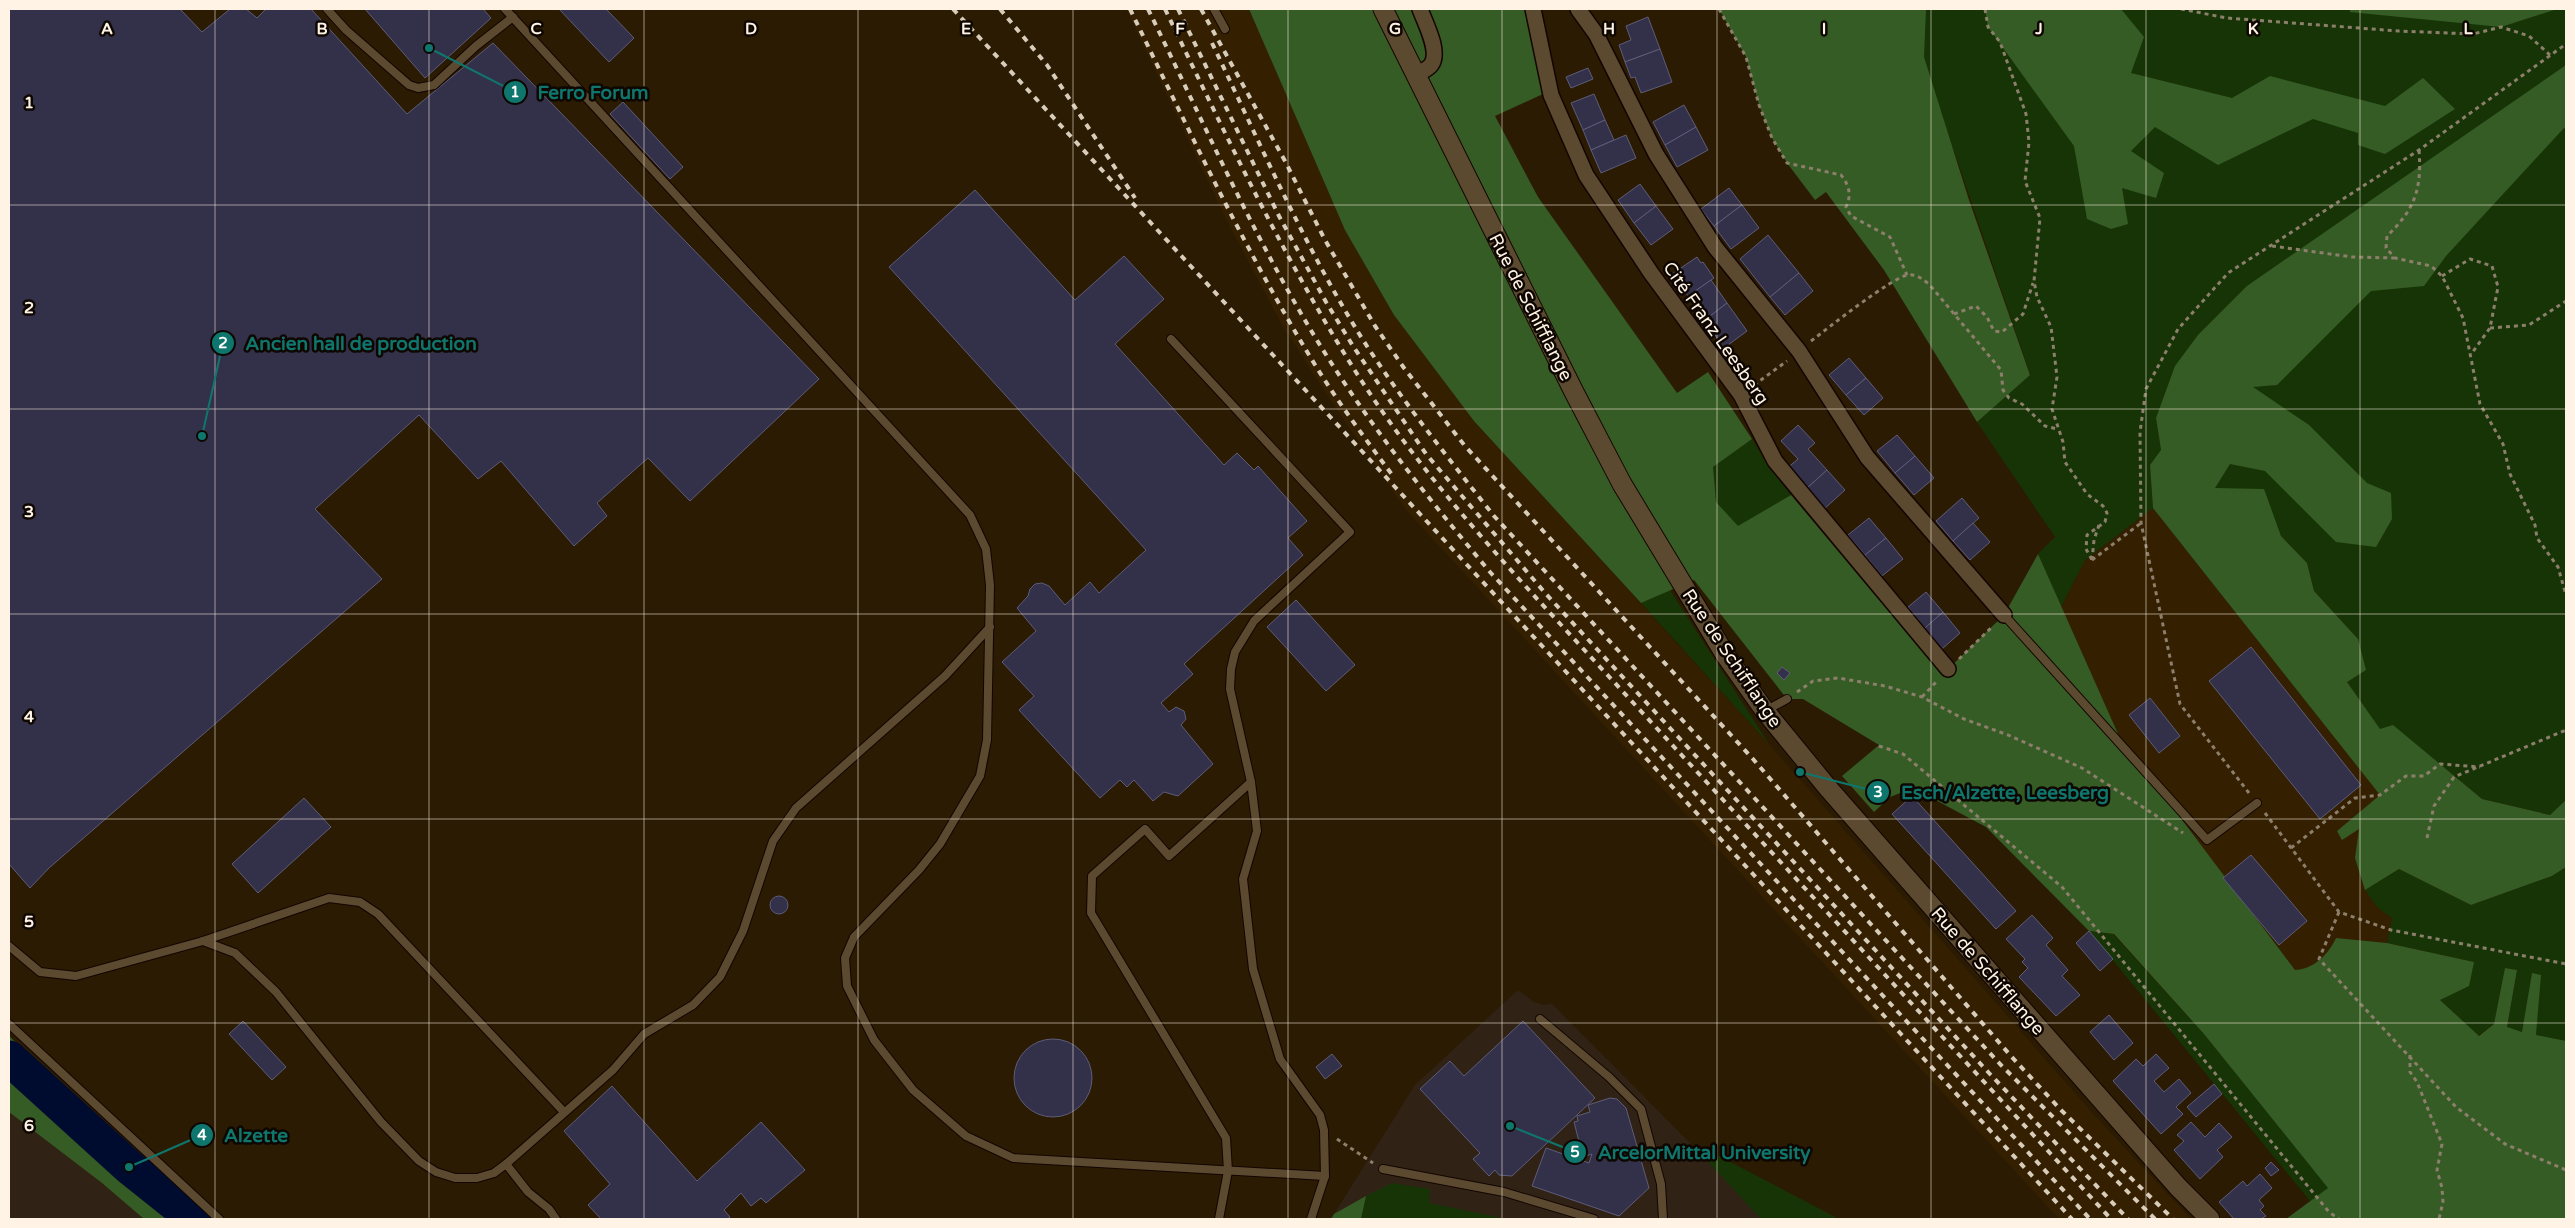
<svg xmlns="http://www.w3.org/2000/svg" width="2575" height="1228" viewBox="0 0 2575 1228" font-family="'Varela Round',sans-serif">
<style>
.commercial{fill:#302316}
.built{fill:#342000}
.green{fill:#173406}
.forest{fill:#365c25}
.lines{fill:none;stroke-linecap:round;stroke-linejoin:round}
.river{stroke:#000c2f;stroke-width:35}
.building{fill:#33304a;stroke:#5e5c79}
.service-casing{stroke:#130500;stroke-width:10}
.minor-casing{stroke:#130500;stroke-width:18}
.tertiary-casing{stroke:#130500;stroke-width:21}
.path{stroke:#8c7f6b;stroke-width:3;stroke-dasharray:4 4;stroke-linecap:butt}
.service{stroke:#5b4930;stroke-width:8}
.minor{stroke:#5b4930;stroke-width:15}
.tertiary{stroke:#5b4930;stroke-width:19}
.rail{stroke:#d8ccbb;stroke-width:4;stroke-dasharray:6 6;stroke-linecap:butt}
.grid{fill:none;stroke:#fef3e4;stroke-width:1;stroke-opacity:0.55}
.labels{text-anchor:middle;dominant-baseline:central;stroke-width:5;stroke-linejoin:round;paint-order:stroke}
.street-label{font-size:18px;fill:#fef3e4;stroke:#0e0701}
.grid-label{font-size:16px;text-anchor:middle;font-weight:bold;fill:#fef3e4;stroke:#0e0701;stroke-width:5;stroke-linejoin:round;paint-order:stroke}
.leader{fill:none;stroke:#0f766e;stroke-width:2}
.callout-dot{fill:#0f766e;stroke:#0e0701;stroke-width:2}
.mark-label{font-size:15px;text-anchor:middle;font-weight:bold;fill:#fff}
.callout-label{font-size:19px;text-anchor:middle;font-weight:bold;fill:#0f766e;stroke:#0e0701;stroke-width:5;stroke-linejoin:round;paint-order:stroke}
</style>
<rect width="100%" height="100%" fill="#2b1b03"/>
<!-- commercial -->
<g class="commercial">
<polygon points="1518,990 1534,1002 1543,1005 1552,1004 1699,1152 1713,1153 1839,1219 1331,1219 1415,1085"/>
<polygon points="9,1112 102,1183 144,1219 9,1219"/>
</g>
<!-- built -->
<g class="built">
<polygon points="1126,9 1249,9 1345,230 1394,315 1474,421 1769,744 2096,1117 2191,1219 2059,1219 1406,510 1335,407 1282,325 1226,219"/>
<polygon points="2153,508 2380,795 2337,831 2359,828 2378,908 2392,918 2387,943 2336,938 2330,951 2307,970 2295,970 2119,736 2061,607 2085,560"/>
</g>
<!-- green -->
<g class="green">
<polygon points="1877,9 2566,9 2566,821 2551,815 2482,799 2440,764 2380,730 2347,682 2358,639 2314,591 2307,563 2281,536 2274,517 2215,488 2161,406 2156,418 2161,451 2150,465 2153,508 2085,560 2061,607 2038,554 2055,537 1977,422 2030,374 1954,151"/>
<polygon points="1752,439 1767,464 1791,495 1738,527 1716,502 1712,467"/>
<polygon points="1670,590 1769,744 1641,603"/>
<polygon points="2566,867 2566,1043 2536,1035 2540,975 2532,974 2523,1032 2507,1028 2517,970 2506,968 2494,1024 2478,1036 2440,1000 2474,962 2387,943 2392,918 2378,908 2365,890 2399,869 2471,905 2552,876"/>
<polygon points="2089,931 2113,934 2204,1034 2329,1188 2311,1202"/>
<polygon points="1699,1152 1713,1153 1839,1219 1761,1219"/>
<polygon points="1392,1183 1430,1189 1429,1203 1507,1219 1361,1219 1366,1196"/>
</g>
<!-- forest -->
<g class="forest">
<path d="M1249 9H1525L1543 94 1495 116 1538 197 1677 393 1708 372 1752 439 1713 467 1716 502 1738 526 1791 495 1942 675 2004 615 2038 554 2119 736 2295 970C2314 969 2328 955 2336 938L2387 943 2474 962 2469 986 2440 1000 2479 1036 2494 1024 2505 968 2517 970 2507 1027 2522 1032 2532 973 2541 975 2536 1035 2566 1041V1219H2286L2328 1188 2204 1034 2114 934 2089 931 1986 827 1913 788 1890 797 1874 812 1842 776 1879 745 1803 699H1787L1694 580 1641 603 1474 421 1394 315 1345 230Z"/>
<polygon points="1719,9 1926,9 1924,57 1969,200 2030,375 1977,422 1884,270 1826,192 1815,200 1787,163 1772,138 1759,105 1746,57"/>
<polygon points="1985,9 2121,9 2144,37 2131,73 2232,98 2270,76 2385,106 2423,78 2455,109 2385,154 2358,145 2358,133 2313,119 2218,165 2155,127 2131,151 2164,173 2156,198 2122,188 2128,224 2111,229 2087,219 2074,146 1988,27"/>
<polygon points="2350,9 2557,9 2501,27 2350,12"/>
<polygon points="2566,65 2566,129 2564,128 2446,256 2424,286 2371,291 2277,385 2253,387 2309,425 2367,483 2391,493 2392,519 2376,547 2336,542 2265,471 2230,464 2215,488 2264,489 2281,536 2307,563 2314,591 2358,639 2366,670 2347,682 2380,729 2393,725 2482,799 2550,815 2566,800 2566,867 2552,876 2471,905 2399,869 2365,890 2355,858 2359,829 2342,840 2337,831 2380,795 2153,508 2150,465 2161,450 2156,418 2175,366 2198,335 2247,286"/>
<polygon points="9,1036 207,1219 144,1219 102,1183 9,1112"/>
<polygon points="1366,1196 1361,1219 1331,1219 1334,1214"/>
</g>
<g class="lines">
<!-- river -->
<polyline class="river" points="9,1058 129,1167 194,1219"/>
</g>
<!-- building -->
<g class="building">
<polygon points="9,9 180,9 202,32 230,9 246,9 257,18 266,9 311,9 407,114 493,43 819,379 690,501 648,458 597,503 607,516 574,546 501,461 478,479 419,415 315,509 382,579 49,868 30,888 9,864"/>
<polygon points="365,9 483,9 491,18 425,78"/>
<polygon points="559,9 606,9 634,38 609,62"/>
<polygon points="1648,17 1660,49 1625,62 1619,45 1631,40 1626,26"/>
<polygon points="1660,49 1672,82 1641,93 1635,77 1631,78 1625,62"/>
<polygon points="1588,68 1593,79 1571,88 1566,77"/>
<polygon points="1594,94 1605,120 1583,130 1571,103"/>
<polygon points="623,102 683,167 670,179 610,114"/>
<polygon points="1684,105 1696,127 1665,145 1653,122"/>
<polygon points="1605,120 1614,140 1591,150 1583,130"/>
<polygon points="1696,127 1708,150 1677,167 1665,145"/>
<polygon points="1626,135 1636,158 1601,173 1591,150"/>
<polygon points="1640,184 1656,206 1634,223 1618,200"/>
<polygon points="1729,188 1742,205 1714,226 1701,209"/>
<polygon points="975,190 1075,300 1124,256 1164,299 1115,344 1224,465 1237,453 1254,470 1258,466 1307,521 1288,538 1303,555 1184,664 1193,674 1161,703 1169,712 1176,707 1184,711 1186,719 1181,725 1213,764 1178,796 1164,792 1153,801 1134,780 1127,787 1120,780 1100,798 1019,710 1034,696 1002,662 1036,631 1017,608 1028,596 1030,589 1035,584 1042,583 1049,586 1065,605 1090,582 1099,593 1146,550 889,267"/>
<polygon points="1742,205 1759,228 1731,249 1714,226"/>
<polygon points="1656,206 1673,229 1651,245 1634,223"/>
<polygon points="1768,235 1799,273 1770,297 1740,259"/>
<polygon points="1697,257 1701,263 1703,262 1714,278 1688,296 1672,274"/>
<polygon points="1799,273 1813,291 1785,315 1770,297"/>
<polygon points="1711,280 1727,303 1705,320 1688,296"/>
<polygon points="1727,303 1747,331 1724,348 1705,320"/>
<polygon points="1849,358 1866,378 1846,395 1829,375"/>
<polygon points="1866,378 1883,398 1864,415 1846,395"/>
<polygon points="1798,425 1815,443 1808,449 1827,470 1805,490 1786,469 1798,459 1781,441"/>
<polygon points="1897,435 1915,456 1895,473 1877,451"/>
<polygon points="1915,456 1934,478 1914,495 1895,473"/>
<polygon points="1827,470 1845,490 1823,510 1805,490"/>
<polygon points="1962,498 1979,518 1953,541 1936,521"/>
<polygon points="1869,518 1886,538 1865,555 1848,535"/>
<polygon points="1973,523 1990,542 1970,560 1953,541"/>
<polygon points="1886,538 1903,559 1882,576 1865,555"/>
<polygon points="1926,592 1943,612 1925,628 1908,607"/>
<polygon points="1296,600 1355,665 1326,691 1267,627"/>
<polygon points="1943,612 1960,633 1942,649 1925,628"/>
<polygon points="2251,647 2361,785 2320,819 2209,681"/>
<polygon points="1782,667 1790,673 1784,680 1777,673"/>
<polygon points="2150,698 2180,736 2159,753 2129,715"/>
<polygon points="1912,796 2016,911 1996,929 1892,814"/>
<polygon points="304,798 331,827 258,893 232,864"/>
<polygon points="2251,855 2307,921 2279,945 2223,878"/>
<circle cx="779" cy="905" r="9"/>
<polygon points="2032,915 2053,938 2046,945 2068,970 2062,976 2080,995 2056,1016 2019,977 2028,968 2022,962 2025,959 2006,939"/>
<polygon points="2089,931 2113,959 2100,971 2076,943"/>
<polygon points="2109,1015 2133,1043 2114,1060 2090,1032"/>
<polygon points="243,1021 286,1067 272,1080 229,1034"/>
<polygon points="1523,1021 1595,1098 1512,1176 1499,1175 1495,1170 1489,1176 1473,1159 1480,1153 1420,1089 1450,1061 1464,1076"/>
<circle cx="1053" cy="1078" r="39"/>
<polygon points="1332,1054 1342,1066 1325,1079 1316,1067"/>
<polygon points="2156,1054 2169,1068 2154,1081 2164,1092 2179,1079 2191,1093 2176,1107 2183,1114 2161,1134 2113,1081 2136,1059 2143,1066"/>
<polygon points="2214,1084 2222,1094 2196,1117 2187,1107"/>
<polygon points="612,1086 697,1181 761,1122 805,1170 766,1203 761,1198 751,1206 741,1193 724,1210 730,1217 727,1219 601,1219 588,1205 610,1184 564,1131"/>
<polygon points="1610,1098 1617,1099 1626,1108 1649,1188 1619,1216 1532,1186 1546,1148 1589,1163 1592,1154 1583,1157 1574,1122 1578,1121 1577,1116 1590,1112 1588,1105"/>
<polygon points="2191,1122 2205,1137 2219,1123 2232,1137 2217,1150 2223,1157 2200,1179 2174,1150 2184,1141 2177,1135"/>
<polygon points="2271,1162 2279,1170 2271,1176 2265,1168"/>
<polygon points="2260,1174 2272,1188 2259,1200 2264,1206 2260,1210 2266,1216 2261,1219 2234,1219 2219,1202 2243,1181 2247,1186"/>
</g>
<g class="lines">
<!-- service casing -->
<g class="service-casing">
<g id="service">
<polyline points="327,9 346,30 409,85 418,88 434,85 476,46 513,17"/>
<polyline points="505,9 970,515 986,549 990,585 987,740 980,776 940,844 919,870 854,937 845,958 847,986 874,1040 913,1090 966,1136 1013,1158 1325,1176"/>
<polyline points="1214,9 1225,29"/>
<polyline points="1171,339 1350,532 1254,621 1235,652 1231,669 1230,689 1251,782 1257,831 1243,879 1253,969 1280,1059 1320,1115 1324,1130 1325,1176 1311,1219"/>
<polyline points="2004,615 2207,840 2257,803"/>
<polyline points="1765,711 1787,699"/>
<polyline points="203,941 235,953 276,992 381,1122 419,1161 436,1172 455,1178 477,1178 494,1173 506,1164"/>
<polyline points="9,946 40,972 76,976 203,941 329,898 360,902 378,914 564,1112"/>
<polyline points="1540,1019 1609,1077 1641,1109 1661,1184 1663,1219"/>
<polyline points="9,1024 219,1219"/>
<polyline points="1383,1169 1504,1192 1594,1219"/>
<polyline points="556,1219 549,1209 528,1192 506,1164 613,1070 644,1034 693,1005 720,977 743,931 773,841 796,808 945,676 990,627"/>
<polyline points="1219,1219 1228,1171 1226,1138 1091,913 1092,876 1145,829 1169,856 1251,782"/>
</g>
</g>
<!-- minor casing -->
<g class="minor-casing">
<g id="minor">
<polyline points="1533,9 1551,95 1586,175 1651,273 1741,395 1775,461 1948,669"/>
<polyline points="1578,9 1596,34 1656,154 1715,247 1799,351 1867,457 2004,615"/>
<path d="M1415 75C1420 72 1427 70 1431 65 1441 52 1425 23 1420 9"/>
</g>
</g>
<!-- tertiary casing -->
<g class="tertiary-casing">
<polyline id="tertiary" points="1383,9 1574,392 1622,484 1726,656 1765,711 1828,788 2178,1187 2210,1219"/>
</g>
<!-- path -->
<g class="path">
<path d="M1719 9 1746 57 1759 105 1772 138 1787 163 1841 175C1849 185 1852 195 1846 207L1851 216 1890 237 1907 275"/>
<polyline points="1985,9 1988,27 2000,42 2026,114 2029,142 2025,181 2040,218 2034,281 2037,297 2051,327 2057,377 2052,409 2063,442 2065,462 2087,494 2103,506 2107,513 2105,522 2087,535 2086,549 2092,560"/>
<polyline points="2181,9 2227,18 2398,31 2473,34 2501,27 2529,36 2550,55"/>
<path d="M2419 150C2422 189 2415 209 2387 236L2386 248 2395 258 2431 266 2442 276 2463 318 2480 404 2503 444 2510 474 2535 525 2537 538 2558 567 2566 595"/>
<polyline points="2272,246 2352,257 2394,258"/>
<polyline points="2442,276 2470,259 2492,266 2498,287 2490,328 2472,353"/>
<polyline points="1954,314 1976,306 1987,317 1994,331 2002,332 2023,314 2033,283"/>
<polyline points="2490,328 2529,325 2566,301"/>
<path d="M1811 341C1827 329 1892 277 1908 275 1917 274 1922 279 1929 284L2001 370 2003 390 2009 398 2022 404 2045 426 2057 429"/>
<polyline points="1754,385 1787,361"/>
<polyline points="2092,560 2141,523"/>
<polyline points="2092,560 2094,540 2099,525"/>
<polyline points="1959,659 1992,627"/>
<polyline points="1797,692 1813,681 1838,678 1885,686 1922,697 1964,719 2008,735 2082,768 2183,833"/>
<polyline points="1922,697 1937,681"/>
<polyline points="1879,746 1903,754 2062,887 2329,1212 2339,1219"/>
<polyline points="2249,793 2180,704 2141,523 2140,432 2146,389 2178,329 2228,273 2419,150 2566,44"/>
<polyline points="2265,813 2339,912 2391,930 2566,964"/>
<polyline points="2427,838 2434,806 2454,777 2566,730"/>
<polyline points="2291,848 2355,798 2380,795 2406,776 2424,776 2440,764 2480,767"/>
<polyline points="2339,912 2319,959 2456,1107 2505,1144 2566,1170"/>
<polyline points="2410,1055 2410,1072 2417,1082 2442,1144 2437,1170 2442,1188 2443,1202 2439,1219"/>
<polyline points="1337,1139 1373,1163"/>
</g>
<!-- service -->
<use href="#service" class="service"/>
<!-- minor -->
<use href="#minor" class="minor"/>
<!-- tertiary -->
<use href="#tertiary" class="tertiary"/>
<!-- rail -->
<g class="rail">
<polyline points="953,9 2072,1219"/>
<polyline points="1000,9 1047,65 1135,198"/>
<path d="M1130 9C1189 130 1246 253 1317 368 1340 405 1367 441 1393 476"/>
<path d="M1148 9C1206 127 1259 250 1330 361 1378 436 1433 504 1490 572L2090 1219"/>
<path d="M1165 9C1226 135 1285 262 1361 380 1413 460 1475 531 1539 601L2111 1219"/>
<polyline points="1178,9 1279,216 1326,302 1353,346 1426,454 1546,594 1989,1073 2128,1219"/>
<polyline points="1201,9 1285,161 1325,240 1375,326 1404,368 1465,446 1753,759 2010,1055 2061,1110 2173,1219"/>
<path d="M1212 43C1260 143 1304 246 1363 340 1403 402 1449 459 1494 516L2000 1064 2155 1219"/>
</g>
</g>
<!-- grid -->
<path class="grid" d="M215 9V1219M429 9V1219M644 9V1219M858 9V1219M1073 9V1219M1288 9V1219M1502 9V1219M1717 9V1219M1931 9V1219M2146 9V1219M2360 9V1219M9 205H2566M9 409H2566M9 614H2566M9 819H2566M9 1023H2566"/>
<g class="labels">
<!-- street labels -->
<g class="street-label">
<text transform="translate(1531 307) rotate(63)">Rue de Schifflange</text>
<text transform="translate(1716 333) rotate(55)">Cité Franz Leesberg</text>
<text transform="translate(1732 658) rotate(56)">Rue de Schifflange</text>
<text transform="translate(1988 971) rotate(49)">Rue de Schifflange</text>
</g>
</g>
<g class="grid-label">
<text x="107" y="34">A</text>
<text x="322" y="34">B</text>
<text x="536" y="34">C</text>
<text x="751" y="34">D</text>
<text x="966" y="34">E</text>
<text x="1180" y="34">F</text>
<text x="1395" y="34">G</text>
<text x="1609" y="34">H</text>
<text x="1824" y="34">I</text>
<text x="2039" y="34">J</text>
<text x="2253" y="34">K</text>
<text x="2468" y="34">L</text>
<text x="29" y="108">1</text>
<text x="29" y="313">2</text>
<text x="29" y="517">3</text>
<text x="29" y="722">4</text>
<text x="29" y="927">5</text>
<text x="29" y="1131">6</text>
</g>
<!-- callouts -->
<path class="leader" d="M429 48L515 92M202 436L223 343M1800 772L1878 792M129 1167L202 1135M1510 1126L1575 1152"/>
<g class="callout-dot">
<circle cx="429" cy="48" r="5"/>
<circle cx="202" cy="436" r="5"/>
<circle cx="1800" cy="772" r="5"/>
<circle cx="129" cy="1167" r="5"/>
<circle cx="1510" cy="1126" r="5"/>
<circle cx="515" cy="92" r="12"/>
<circle cx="223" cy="343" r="12"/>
<circle cx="1878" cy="792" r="12"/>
<circle cx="202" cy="1135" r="12"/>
<circle cx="1575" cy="1152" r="12"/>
</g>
<g class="mark-label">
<text x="515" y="97">1</text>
<text x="223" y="348">2</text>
<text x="1878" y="797">3</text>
<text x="202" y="1140">4</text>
<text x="1575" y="1157">5</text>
</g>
<g class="callout-label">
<text x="593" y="99">Ferro Forum</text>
<text x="361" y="350">Ancien hall de production</text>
<text x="2005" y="799">Esch/Alzette, Leesberg</text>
<text x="256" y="1142">Alzette</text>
<text x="1704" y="1159">ArcelorMittal University</text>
</g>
<!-- border -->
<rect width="2575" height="1228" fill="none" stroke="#fef3e4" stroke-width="20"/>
</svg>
